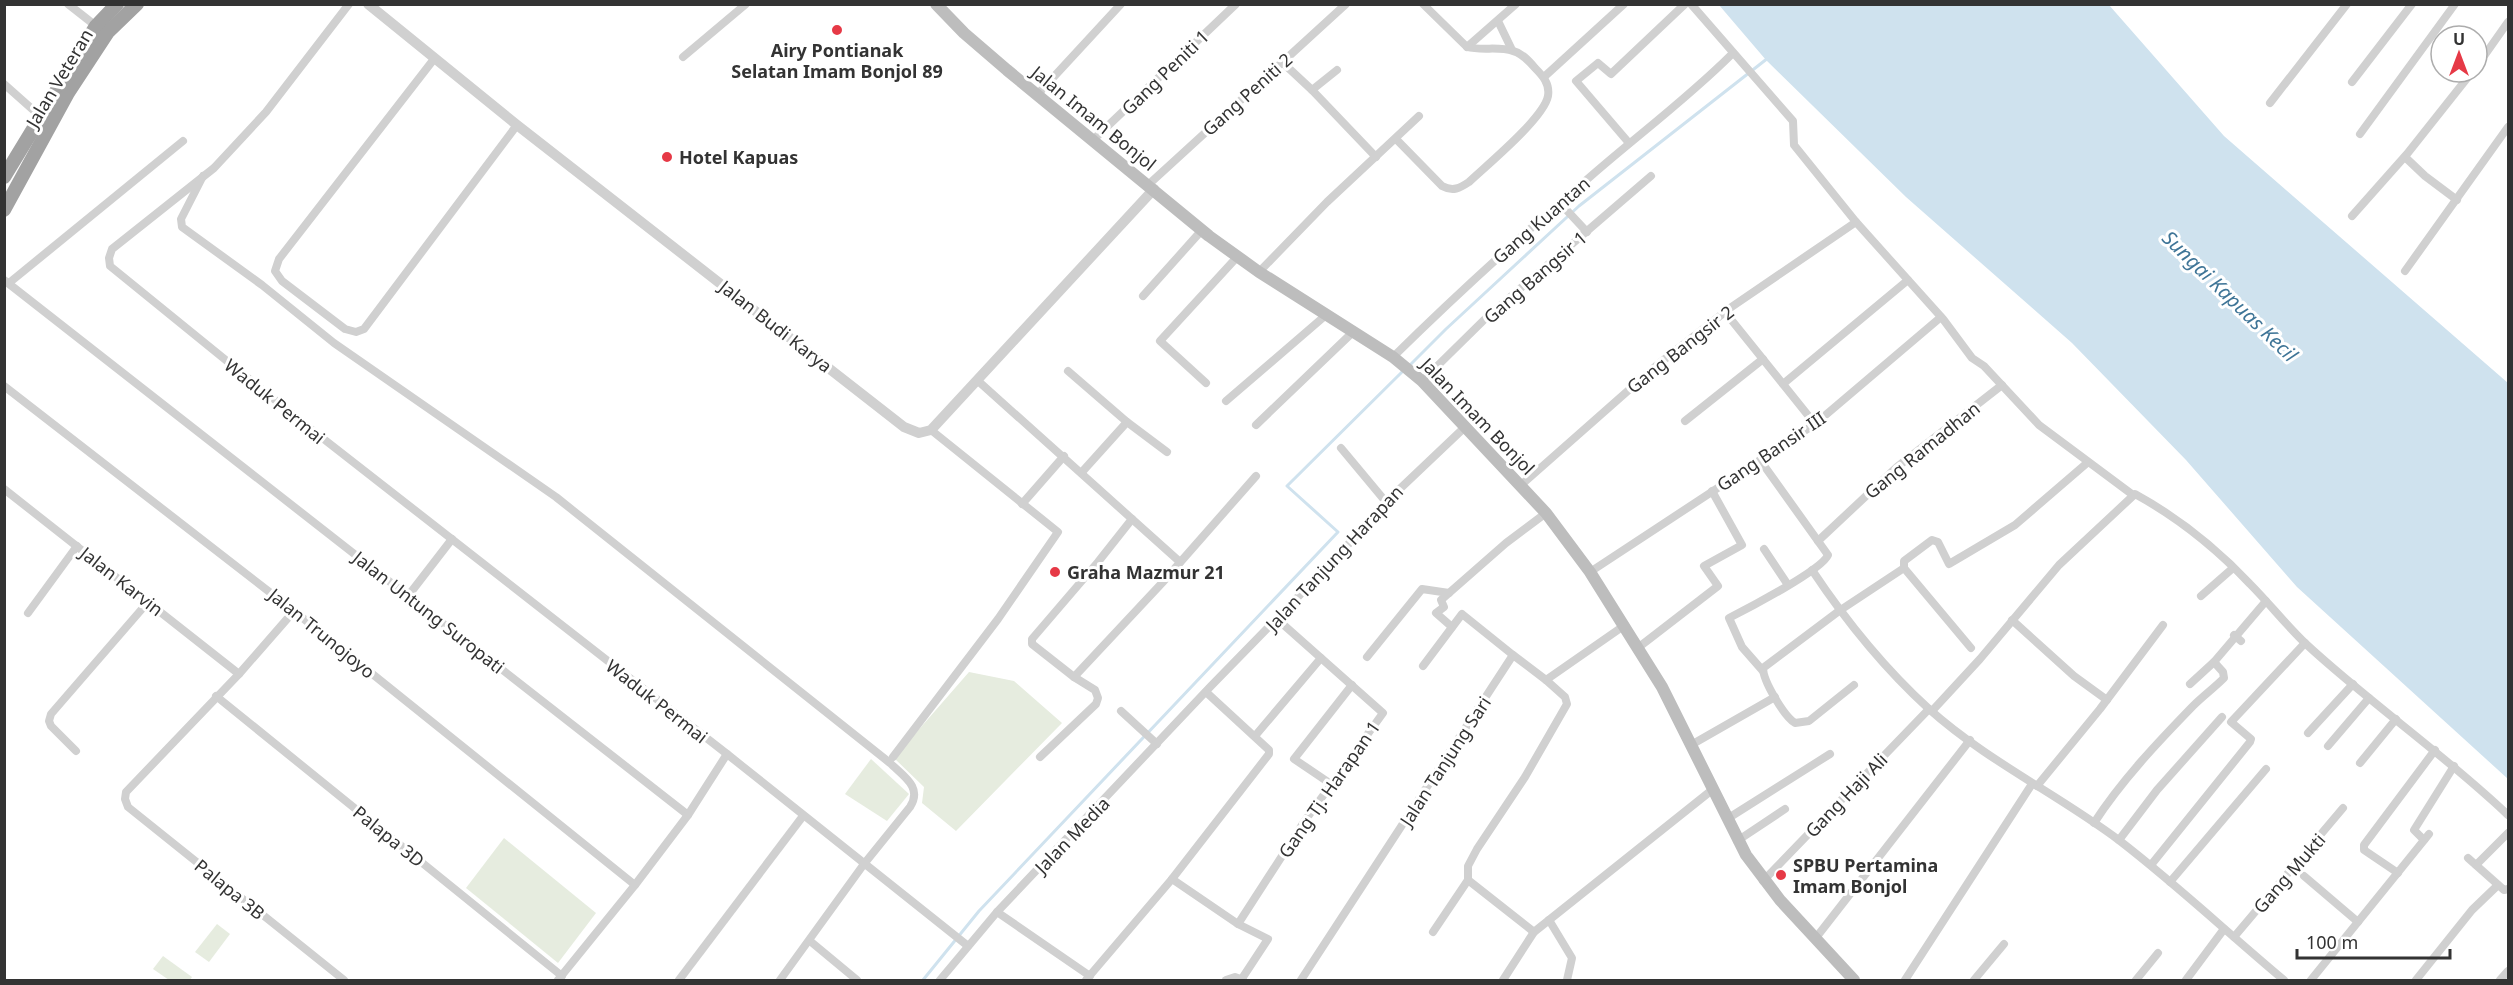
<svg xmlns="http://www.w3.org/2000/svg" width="2513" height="985" viewBox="0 0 2513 985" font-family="'Noto Sans',sans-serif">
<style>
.green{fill:#e6ecdf}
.water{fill:#cfe2ee}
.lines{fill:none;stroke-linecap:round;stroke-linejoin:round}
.stream{stroke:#cfe2ee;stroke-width:3}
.minor{stroke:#d0d0d0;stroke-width:8}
.tertiary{stroke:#d0d0d0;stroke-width:10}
.secondary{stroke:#bdbdbd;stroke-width:12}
.trunk{stroke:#a2a2a2;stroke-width:14}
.poi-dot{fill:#e63946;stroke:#fff;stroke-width:2}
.labels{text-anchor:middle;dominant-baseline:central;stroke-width:6;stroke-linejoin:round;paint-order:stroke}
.poi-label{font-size:18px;font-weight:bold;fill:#333;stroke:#fff;text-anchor:start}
.street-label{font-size:18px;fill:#333;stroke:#fff}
.water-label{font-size:20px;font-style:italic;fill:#3f7597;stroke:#fff}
</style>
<rect width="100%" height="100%" fill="#fff"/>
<!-- green -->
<g class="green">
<polygon points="969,672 1014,681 1062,723 956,831 922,803 924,787 894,758"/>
<polygon points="871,759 909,794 887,821 845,794"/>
<polygon points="504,838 596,913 558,963 466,888"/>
<polygon points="217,924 230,934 209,962 195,952"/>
<polygon points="163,956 192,977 190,980 169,980 153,969"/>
</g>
<!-- water -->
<polygon class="water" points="1719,5 2109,5 2224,136 2508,383 2508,779 2297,587 2186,460 2072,343 1906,197 1766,60"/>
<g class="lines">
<!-- stream -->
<g class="stream">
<polyline points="1409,366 1446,329 1579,206 1768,58"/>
<polyline points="923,980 979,911 1338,532 1287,486 1404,370"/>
</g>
<!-- minor -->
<g class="minor">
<polyline points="68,4 96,26"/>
<polyline points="349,4 266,112 214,168 112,249 109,258 110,266 307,426 727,754"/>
<polyline points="1691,4 1793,121 1794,145 1856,222"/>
<polyline points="1498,21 1512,50"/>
<polyline points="1467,47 1516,4"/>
<polyline points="683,57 746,4"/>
<polyline points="434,59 279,259 275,271 282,281 345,329 356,332 364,329 517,125"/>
<polyline points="1282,62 1312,90"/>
<polyline points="2477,66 2508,22"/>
<polyline points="1337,70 1312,90 1376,157"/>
<polyline points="1544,77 1624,4"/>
<polyline points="2352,82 2412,4"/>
<polyline points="4,84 40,116"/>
<polyline points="1037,95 1121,4"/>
<polyline points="2270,103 2347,4"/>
<polyline points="2360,134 2455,4"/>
<path d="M1396 139 1442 186C1453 192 1460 188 1469 182 1487 165 1544 118 1548 96 1550 84 1543 76 1535 68 1529 61 1522 53 1513 51 1499 46 1482 51 1467 47L1423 4"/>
<polyline points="1093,140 1236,4"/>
<polyline points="1629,143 1576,81 1598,63 1611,74 1685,4"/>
<polyline points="2405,157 2425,176 2457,200"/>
<path d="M203 176 181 219 182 227 262 285 334 343 556 497 890 763C903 776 923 787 910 807L864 864 780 980"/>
<polyline points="1148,185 1346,4"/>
<polyline points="1560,203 1587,232"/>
<polyline points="2352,216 2407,154 2472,72"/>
<polyline points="2405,271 2508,127"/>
<polyline points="1259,272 1327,202 1419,116"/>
<polyline points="4,280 688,815"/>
<polyline points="9,283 183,141"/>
<polyline points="1143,296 1202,230"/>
<polyline points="1725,312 1815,424"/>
<path d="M1393 357C1457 294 1523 234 1591 176 1638 135 1688 98 1732 54"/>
<polyline points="1068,371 1127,422"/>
<polyline points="977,380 1180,562"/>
<polyline points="1422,381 1486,318 1651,176"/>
<polyline points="1206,383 1160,341 1238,256"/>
<polyline points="1783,384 1908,280"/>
<polyline points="4,386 294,611 635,885"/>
<polyline points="1226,401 1326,315"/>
<polyline points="1685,421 1763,359"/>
<polyline points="1256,425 1353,332"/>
<polyline points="1341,448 1386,502"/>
<path d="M1760 460 1828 555C1822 570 1747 609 1729 618L1742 647 1763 671"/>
<polyline points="1082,472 1127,422 1167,452"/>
<polyline points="1520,486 1656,366 1730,308 1856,222 1943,319 1972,358 1984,366 2039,425 2133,495"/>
<polyline points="4,489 239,674"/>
<polyline points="1022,504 1064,456"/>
<polyline points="1818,541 1897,467 2002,385"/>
<polyline points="1764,549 1788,585"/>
<polyline points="1904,568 1904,561 1932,540 1938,542 1949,564 2015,525 2087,463"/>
<path d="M1812 570C1846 621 1884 668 1929 709 1987 761 2059 795 2120 841 2177 885 2229 934 2284 980"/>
<polyline points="1590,572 1815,424 1941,317"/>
<polyline points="408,596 452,539"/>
<polyline points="2201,596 2233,568"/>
<polyline points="294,611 239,674 126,792 125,799 128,807 344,980"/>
<polyline points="28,613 77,546"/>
<polyline points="2012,620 2074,676 2107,700"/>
<polyline points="1452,627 1436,613 1444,607 1441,600 1506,543 1546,513"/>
<polyline points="2234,635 2241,641"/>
<polyline points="1639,647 1718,586 1704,566 1742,545 1712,491"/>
<polyline points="1367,657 1422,589 1449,593"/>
<polyline points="1423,666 1462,614 1513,655"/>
<polyline points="1074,677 1162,583 1256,476"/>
<polyline points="2190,684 2214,662"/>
<path d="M1854 685 1809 721 1795 723C1784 716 1763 681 1763 668L1839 611 1904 568 1971 648"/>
<polyline points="216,696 562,976"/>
<polyline points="1121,711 1157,744"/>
<path d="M1932 711 1980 659 2059 565 2135 494C2177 517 2217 549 2250 584 2269 603 2286 625 2306 644 2371 704 2444 754 2508 815"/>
<polyline points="2308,733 2353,684"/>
<polyline points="1255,736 1321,658"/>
<polyline points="1691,745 1775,697"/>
<polyline points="2328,746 2369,698"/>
<polyline points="76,751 51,726 49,721 51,714 148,602"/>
<polyline points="893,757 998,619 1058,532 931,430"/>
<polyline points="1040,757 1096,704 1098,698 1095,690 1074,677 1032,644 1032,639 1098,562 1132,519"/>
<polyline points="2360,763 2396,719"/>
<polyline points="1331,784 1294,759 1352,685"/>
<polyline points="2037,786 2100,709 2163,625"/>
<polyline points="1727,819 1830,754"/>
<path d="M2094 823C2121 781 2158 742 2193 706 2203 696 2214 688 2224 678L2223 672 2214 662 2266 601"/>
<polyline points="2119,840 2157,790 2222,717"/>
<polyline points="2424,840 2414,830 2454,766"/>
<polyline points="1737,841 1785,809"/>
<polyline points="2468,858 2504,890 2508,889"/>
<polyline points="2151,865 2250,742 2251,739 2231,722 2305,643"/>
<polyline points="2476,865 2508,833"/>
<polyline points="2398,873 2364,850 2364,845 2435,750"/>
<polyline points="2304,876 2358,922"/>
<polyline points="1172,879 1238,924 1268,939 1241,980"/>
<polyline points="1763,881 1929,709"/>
<polyline points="2170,882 2266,769"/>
<polyline points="997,912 1090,976"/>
<polyline points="1549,920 1572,958 1567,980"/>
<polyline points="1238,924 1304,822 1383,713 1277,619"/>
<polyline points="1433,932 1468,880"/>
<polyline points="1534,932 1468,880 1468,866 1477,849 1525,777 1567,704 1565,697 1546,680"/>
<polyline points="2234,937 2343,808"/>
<polyline points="1815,939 1970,740"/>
<polyline points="810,941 857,980"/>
<polyline points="558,980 635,885 688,815 727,754 968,946"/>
<polyline points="679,980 803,816"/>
<polyline points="940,980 997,912 1211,686 1336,558 1386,502 1465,427"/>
<polyline points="1086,980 1172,879 1269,754 1269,750 1206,692"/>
<polyline points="1226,980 1235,977 1243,980"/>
<polyline points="1301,980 1513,655 1546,680 1625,625"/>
<polyline points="1503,980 1534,932 1712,790"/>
<polyline points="1905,980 2032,784"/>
<polyline points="1974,980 2004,944"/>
<polyline points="2136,980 2158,953"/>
<polyline points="2186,980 2224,929"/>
<polyline points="2311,980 2429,834"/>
<polyline points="2416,980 2472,910 2498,885"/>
<polyline points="2500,980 2508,971"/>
</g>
<!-- tertiary -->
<polyline class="tertiary" points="368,4 517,125 904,427 919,433 931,430 1154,189"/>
<!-- secondary -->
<polyline class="secondary" points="936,4 964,33 1007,70 1209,236 1259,272 1393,357 1422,381 1546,513 1590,572 1662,687 1746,855 1780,900 1854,980"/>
<!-- trunk -->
<g class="trunk">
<polyline points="4,177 96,26 117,4"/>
<polyline points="4,210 68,93 108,32 137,4"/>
</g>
</g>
<!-- markers -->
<g class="poi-dot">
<circle cx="837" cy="30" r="6"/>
<circle cx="667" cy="157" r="6"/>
<circle cx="1055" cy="572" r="6"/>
<circle cx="1781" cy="875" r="6"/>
</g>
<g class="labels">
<!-- poi labels -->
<g class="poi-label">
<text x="837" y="50" text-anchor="middle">Airy Pontianak<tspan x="837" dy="21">Selatan Imam Bonjol 89</tspan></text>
<text x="679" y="157">Hotel Kapuas</text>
<text x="1067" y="572">Graha Mazmur 21</text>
<text x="1793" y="865">SPBU Pertamina<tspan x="1793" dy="21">Imam Bonjol</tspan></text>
</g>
<!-- street labels -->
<g class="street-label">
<text transform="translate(1165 72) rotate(-44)">Gang Peniti 1</text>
<text transform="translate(59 78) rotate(-59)">Jalan Veteran</text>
<text transform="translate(1247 94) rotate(-42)">Gang Peniti 2</text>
<text transform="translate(1094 118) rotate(39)">Jalan Imam Bonjol</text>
<text transform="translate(1541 220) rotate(-41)">Gang Kuantan</text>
<text transform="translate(1535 277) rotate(-41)">Gang Bangsir 1</text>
<text transform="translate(776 326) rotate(38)">Jalan Budi Karya</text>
<text transform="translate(1680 349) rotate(-38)">Gang Bangsir 2</text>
<text transform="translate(275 401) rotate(39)">Waduk Permai</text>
<text transform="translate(1478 416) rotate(46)">Jalan Imam Bonjol</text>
<text transform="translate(1922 450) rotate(-39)">Gang Ramadhan</text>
<text transform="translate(1771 451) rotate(-34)">Gang Bansir III</text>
<text transform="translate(1334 558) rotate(-47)">Jalan Tanjung Harapan</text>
<text transform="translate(122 581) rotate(38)">Jalan Karvin</text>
<text transform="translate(429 612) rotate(38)">Jalan Untung Suropati</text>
<text transform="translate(322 633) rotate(39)">Jalan Trunojoyo</text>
<text transform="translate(657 701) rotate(38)">Waduk Permai</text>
<text transform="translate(1445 761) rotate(-57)">Jalan Tanjung Sari</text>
<text transform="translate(1329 789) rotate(-55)">Gang Tj. Harapan 1</text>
<text transform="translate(1846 795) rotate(-46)">Gang Haji Ali</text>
<text transform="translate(1072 835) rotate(-46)">Jalan Media</text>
<text transform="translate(389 836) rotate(39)">Palapa 3D</text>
<text transform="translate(2289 873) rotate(-49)">Gang Mukti</text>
<text transform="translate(230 889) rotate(39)">Palapa 3B</text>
</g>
<!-- water labels -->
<g class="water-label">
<text transform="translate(2230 296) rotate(44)">Sungai Kapuas Kecil</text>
</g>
</g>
<!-- border -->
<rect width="2513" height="985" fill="none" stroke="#333333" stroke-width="12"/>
<!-- north arrow -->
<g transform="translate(2459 54)"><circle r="28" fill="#ffffff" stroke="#adadad" stroke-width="1.5"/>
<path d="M0-4.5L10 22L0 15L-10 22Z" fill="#e63946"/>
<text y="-9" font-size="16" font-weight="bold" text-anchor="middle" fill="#333333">U</text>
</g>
<!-- scale -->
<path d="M2297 949v9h153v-9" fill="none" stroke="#333333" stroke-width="3"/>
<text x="2306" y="949" font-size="18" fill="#333333" stroke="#ffffff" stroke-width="4.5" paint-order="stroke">100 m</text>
</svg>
